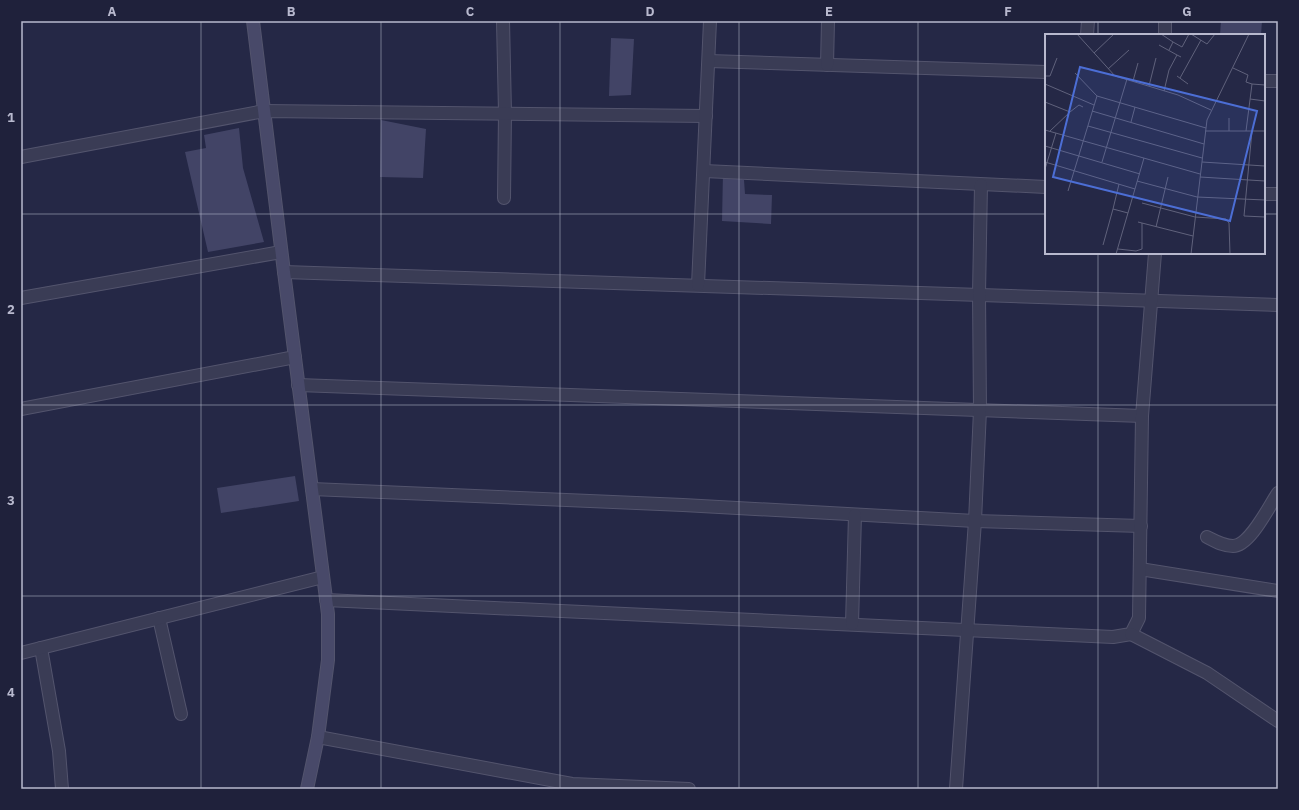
<svg xmlns="http://www.w3.org/2000/svg" width="1299" height="810" viewBox="0 0 1299 810" font-family="'IBM Plex Sans',sans-serif">
<style>
.building{fill:#424466}
.lines{fill:none;stroke-linecap:round;stroke-linejoin:round}
.street-casing{stroke:#53546d;stroke-width:14}
.secondary-casing{stroke:#53546d;stroke-width:14}
.street{stroke:#3a3c55;stroke-width:12}
.secondary{stroke:#484969;stroke-width:12}
.grid{fill:none;stroke:#b8b9ce;stroke-width:1;stroke-opacity:0.55}
.inset-road{fill:none;stroke:#60627c;stroke-width:1}
.view{fill:#4c6ed5;fill-opacity:0.15;stroke:#4c6ed5;stroke-width:2}
.inset-edge{fill:none;stroke:#b8b9ce;stroke-width:2}
.neatline{fill:none;stroke:#b8b9ce;stroke-width:1.5}
.grid-label{font-size:13px;text-anchor:middle;font-weight:bold;fill:#b8b9ce}
</style>
<rect width="100%" height="100%" fill="#252846"/>
<!-- building -->
<g class="building">
<polygon points="1221,21 1262,21 1261,35 1220,35"/>
<polygon points="611,38 634,39 631,95 609,96"/>
<polygon points="381,120 426,129 423,178 380,177"/>
<polygon points="239,128 243,168 264,242 208,252 185,152 206,148 204,135"/>
<polygon points="723,172 744,180 745,194 772,195 771,224 722,221"/>
<polygon points="295,476 299,501 221,513 217,488"/>
</g>
<g class="lines">
<!-- street casing -->
<g class="street-casing">
<g id="street">
<polyline points="503,21 505,113 504,198"/>
<polyline points="1087,35 1088,21"/>
<polyline points="1165,35 1165,21"/>
<polyline points="709,61 1046,72"/>
<polyline points="827,65 828,21"/>
<polyline points="1264,81 1278,81"/>
<polyline points="21,157 264,111 706,116"/>
<polyline points="704,171 1046,187"/>
<polyline points="1264,194 1278,194"/>
<polyline points="284,272 1278,305"/>
<polyline points="698,285 710,21"/>
<polyline points="21,298 281,252"/>
<polyline points="298,385 1142,416"/>
<polyline points="21,409 295,357"/>
<polyline points="312,489 683,505 975,521 1141,526"/>
<path d="M1207 537C1215 541 1223 546 1233 546 1250 546 1269 506 1278 493"/>
<polyline points="1140,569 1278,591"/>
<polyline points="326,600 1113,637 1131,634 1139,618 1142,416 1155,253"/>
<polyline points="159,618 181,714"/>
<polyline points="852,624 855,515"/>
<polyline points="1131,634 1207,673 1278,721"/>
<polyline points="41,648 59,751 62,789"/>
<polyline points="21,653 323,577"/>
<polyline points="318,737 572,784 689,789"/>
<polyline points="956,789 975,521 980,410 979,294 981,185"/>
</g>
</g>
<!-- secondary casing -->
<g class="secondary-casing">
<polyline id="secondary" points="253,21 284,272 328,614 328,660 318,737 307,789"/>
</g>
<!-- street -->
<use href="#street" class="street"/>
<!-- secondary -->
<use href="#secondary" class="secondary"/>
</g>
<!-- grid -->
<path class="grid" d="M201 21V789M381 21V789M560 21V789M739 21V789M918 21V789M1098 21V35M21 214H1046M1264 214H1278M1098 253V789M21 405H1278M21 596H1278"/>
<!-- overview -->
<g transform="translate(1045 34)">
<rect width="220" height="220" fill="#252846"/>
<path class="inset-road" d="M32 0 70 42 133 61 166 76M116 0 128 8 124 16M146 0 162 10 170 0M128 8 137 13 144 0M114 11 132 21M49 19 69 0M188 34 203 41 201 48 207 50 201 97M63 35 84 16M30 39 52 62M0 42H5L12 24M132 42 143 50M135 44 156 6M88 47 93 29M0 50 49 71M207 50 220 51M104 52 111 24M119 57 124 36 132 21 136 23M205 65 220 67M0 68 25 78 5 97M47 77 159 110M25 78 34 71 38 73M86 88 90 73M43 92 157 124M0 96 155 140M160 97H220M184 97V84M207 97 199 182 220 183M0 112 95 140M0 128 90 155M57 128 82 45M157 128 220 132M0 135 11 99M155 143 220 147M92 147 152 163 220 166M74 150 68 175 83 179M23 157 52 62 161 94M97 169 150 183 181 185 184 189 185 220M93 188 148 202M111 193 123 143M58 211 68 175M73 215 91 217 97 215V189M71 220 99 124M146 220 162 86 204 0"/>
<path class="view" d="M35 33 212 77 185 187 8 143Z"/>
<rect width="220" height="220" class="inset-edge"/>
</g>
<!-- border -->
<rect width="1299" height="810" fill="none" stroke="#1f213b" stroke-width="44"/>
<rect x="22" y="22" width="1255" height="766" class="neatline"/>
<g class="grid-label">
<text x="112" y="16">A</text>
<text x="291" y="16">B</text>
<text x="470" y="16">C</text>
<text x="650" y="16">D</text>
<text x="829" y="16">E</text>
<text x="1008" y="16">F</text>
<text x="1187" y="16">G</text>
<text x="11" y="122">1</text>
<text x="11" y="314">2</text>
<text x="11" y="505">3</text>
<text x="11" y="697">4</text>
</g>
</svg>
